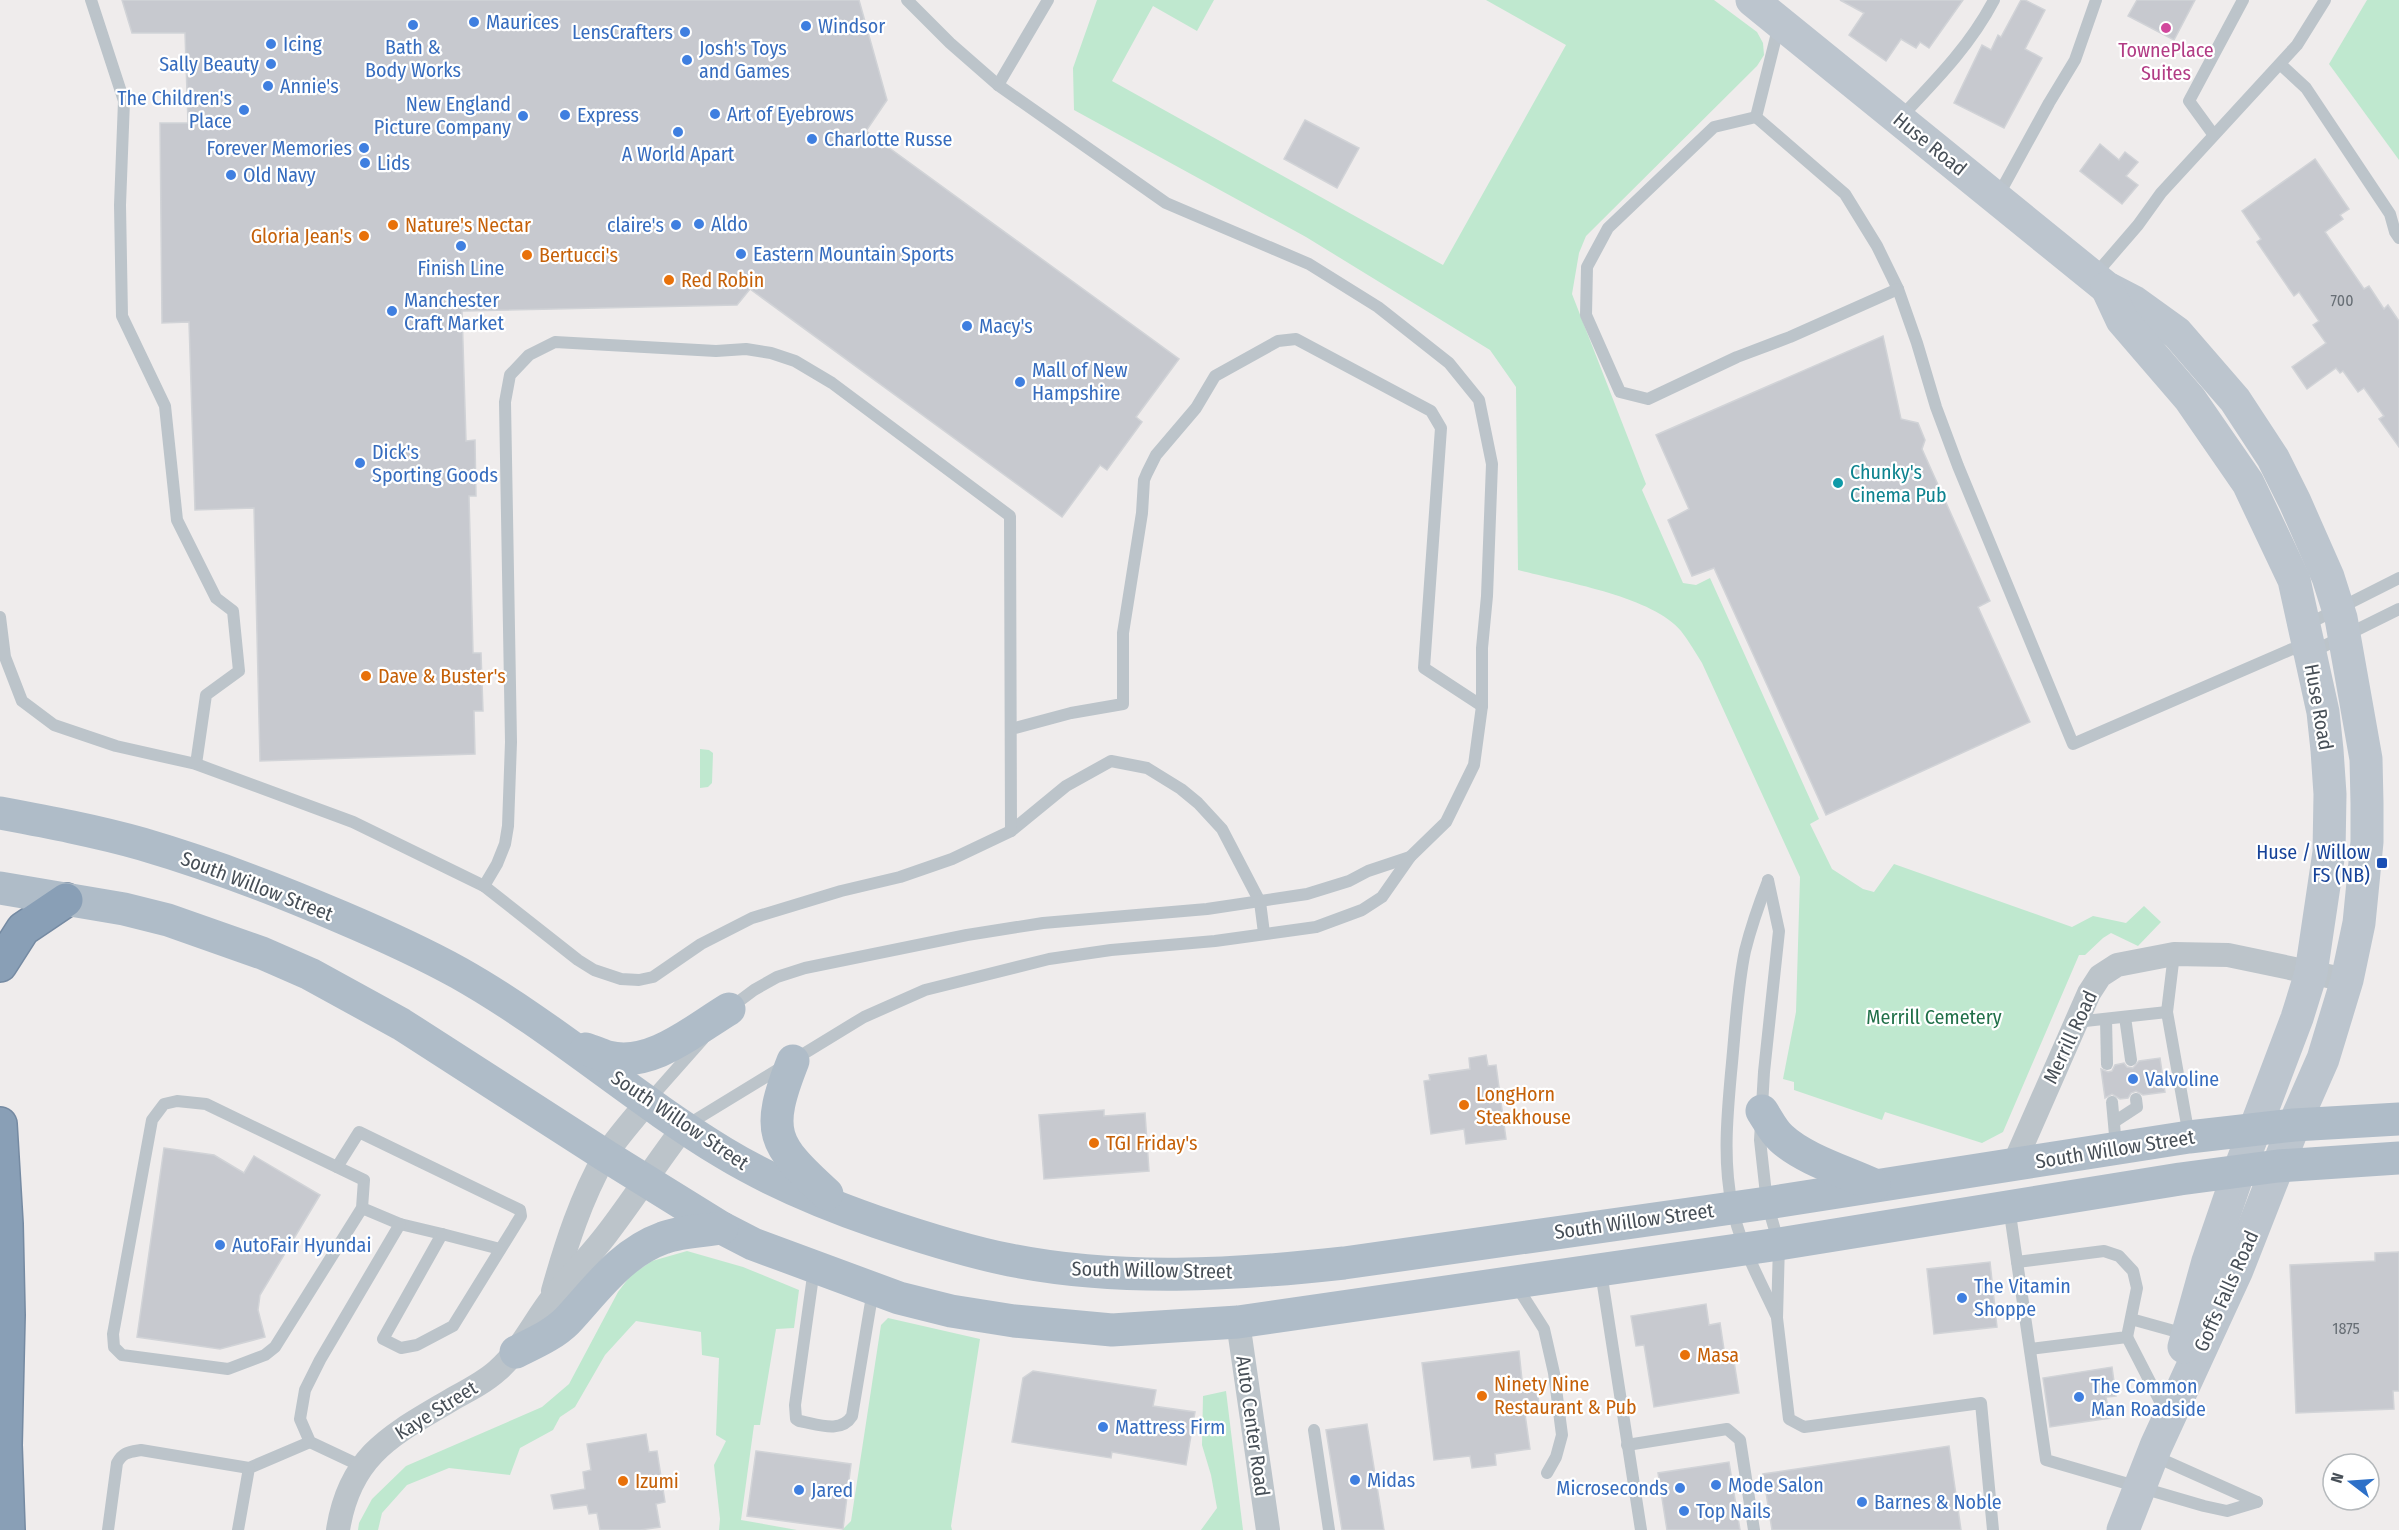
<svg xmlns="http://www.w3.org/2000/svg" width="2399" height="1530" viewBox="0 0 2399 1530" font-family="'Fira Sans Condensed',sans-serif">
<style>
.green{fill:#bfe8cf}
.building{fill:#c7c9cf;stroke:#d1d3d7;stroke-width:1.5}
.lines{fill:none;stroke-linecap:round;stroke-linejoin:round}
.highway-casing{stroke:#758aa2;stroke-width:36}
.lane{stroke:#bcc4ca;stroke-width:12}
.street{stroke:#bcc4ca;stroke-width:24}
.secondary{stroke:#bcc5ce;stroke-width:33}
.primary{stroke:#afbcc8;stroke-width:33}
.highway{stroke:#899fb6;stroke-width:33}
.shop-dot{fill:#3f7fe0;stroke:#fff;stroke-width:2}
.hotel-dot{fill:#d1479c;stroke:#fff;stroke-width:2}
.food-dot{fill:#e8710a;stroke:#fff;stroke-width:2}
.culture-dot{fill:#0f9aa8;stroke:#fff;stroke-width:2}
.transit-dot{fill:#1a4fb4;stroke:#fff;stroke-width:2}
.labels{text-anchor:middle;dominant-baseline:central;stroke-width:4.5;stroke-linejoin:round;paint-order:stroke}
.number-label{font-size:16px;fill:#676e75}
.shop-label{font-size:20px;fill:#366cbe;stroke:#fff;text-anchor:start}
.hotel-label{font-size:20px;fill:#b23c85;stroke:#fff}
.street-label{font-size:20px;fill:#474f57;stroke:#fff}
.food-label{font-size:20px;fill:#c56008;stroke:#fff;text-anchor:start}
.culture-label{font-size:20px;fill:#0d838f;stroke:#fff;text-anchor:start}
.transit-label{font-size:20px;fill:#164399;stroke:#fff;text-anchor:end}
.park-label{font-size:20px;fill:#217049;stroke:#fff}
</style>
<rect width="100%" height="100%" fill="#efecec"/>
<!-- green -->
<g class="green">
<path d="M1097 0H1214L1197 31 1153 6 1112 81 1443 265 1566 45 1486 0H1714L1757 32 1763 43 1764 55 1757 66 1586 236 1579 253 1572 294 1646 484 1642 490 1683 583 1696 585 1710 578 1819 819 1810 824 1832 869 1863 889 1874 892 1894 864 2072 927 2093 916 2126 923 2144 906 2161 922 2138 946 2111 933 2103 938 2085 955H2079L2003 1132 1982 1143 1885 1112 1882 1120 1794 1090V1082L1783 1079 1796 1012 1800 877 1702 663C1695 652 1689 641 1681 631 1652 596 1562 582 1518 570L1516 387 1490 350 1306 237 1074 110 1073 68Z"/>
<polygon points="2367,0 2399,0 2399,160 2329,64"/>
<polygon points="700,749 709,750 713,753 712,783 708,787 700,788"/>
<polygon points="687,1251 743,1267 799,1290 794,1328 776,1329 760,1425 754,1425 741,1520 797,1530 719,1530 720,1519 714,1465 726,1441 716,1435 719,1358 702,1355 701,1332 636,1321 605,1355 575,1407 560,1417 553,1430 520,1448 510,1475 449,1468 407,1485 382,1513 378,1530 358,1530 359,1523 372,1499 406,1466 542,1407 569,1384 618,1292 631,1275 652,1261"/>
<polygon points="888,1318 980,1339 951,1526 952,1530 842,1530 851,1521 881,1325"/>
<polygon points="1226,1391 1243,1530 1201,1530 1217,1508 1211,1475 1202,1445 1203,1396"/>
</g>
<!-- building -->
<g class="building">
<polygon points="122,0 859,0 887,100 866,131 1179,359 1136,417 1142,422 1107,470 1100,465 1062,517 750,289 737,305 462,311 466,441 475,440 476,496 469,496 473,653 481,653 483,711 474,711 475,754 260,761 254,508 195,510 189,322 162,323 160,123 188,123 185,33 132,33"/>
<polygon points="1840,0 1963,0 1929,48 1920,42 1916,48 1901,39 1886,61 1849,35 1864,13"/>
<polygon points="2021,0 2025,0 2045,10 2025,49 2042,58 2004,128 1954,103 1982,45 1991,50 1998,35 2001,37"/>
<polygon points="2137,0 2195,0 2174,40 2128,16"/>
<polygon points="1305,120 1359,148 1337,188 1284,159"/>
<polygon points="2100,144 2119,160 2125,152 2138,162 2126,176 2138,185 2122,204 2080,171"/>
<polygon points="2315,159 2349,209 2340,215 2343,219 2325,232 2364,289 2369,286 2384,309 2388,305 2399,321 2399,447 2379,419 2384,416 2364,388 2358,392 2343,371 2340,373 2336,368 2307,389 2292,367 2326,343 2313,325 2319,321 2299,292 2294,296 2257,242 2261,239 2242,211"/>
<polygon points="1883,336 1901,419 1918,423 1925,440 1922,449 1990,601 1978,607 2030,722 1826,815 1714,568 1692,576 1668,520 1689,509 1656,435"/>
<polygon points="1486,1055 1488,1066 1496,1065 1506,1139 1466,1144 1464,1129 1431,1134 1424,1081 1430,1080 1429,1075 1470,1069 1469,1058"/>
<polygon points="2160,1058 2165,1092 2143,1095 2136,1091 2131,1093 2128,1098 2120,1099 2112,1094 2105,1098 2101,1069 2108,1072 2112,1071 2115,1065 2124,1063 2127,1067 2133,1068 2139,1061"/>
<polygon points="1104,1110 1104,1116 1145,1113 1149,1171 1044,1179 1039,1115"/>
<polygon points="164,1148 214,1155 244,1173 254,1156 320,1195 260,1295 258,1310 265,1337 220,1349 137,1337"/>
<polygon points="2399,1252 2399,1391 2393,1391 2394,1409 2296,1413 2290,1265 2375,1261 2375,1253"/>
<polygon points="1990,1262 1997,1327 1934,1334 1927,1269"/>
<polygon points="1706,1304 1709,1325 1720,1323 1725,1356 1733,1355 1739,1393 1654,1407 1644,1345 1636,1346 1631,1316"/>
<polygon points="1519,1351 1522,1380 1536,1378 1540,1413 1525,1414 1530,1449 1495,1454 1496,1465 1472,1468 1470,1456 1434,1460 1422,1363"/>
<polygon points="2112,1367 2116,1396 2106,1397 2110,1418 2050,1427 2043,1378"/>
<polygon points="1033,1371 1156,1390 1153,1406 1195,1412 1186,1465 1112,1452 1111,1458 1012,1442 1023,1378"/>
<polygon points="1367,1424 1384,1530 1342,1530 1326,1430"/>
<polygon points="646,1434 649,1452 657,1451 665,1502 656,1504 660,1527 640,1530 600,1530 597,1513 589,1514 587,1505 554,1509 551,1495 585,1489 583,1472 591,1470 587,1444"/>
<polygon points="1949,1446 1961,1530 1772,1530 1763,1474"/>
<polygon points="756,1451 851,1464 843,1529 747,1516"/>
<polygon points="1729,1462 1740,1530 1667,1530 1658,1473"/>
</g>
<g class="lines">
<!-- highway casing -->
<g class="highway-casing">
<g id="highway">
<polyline points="0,965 23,929 66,900"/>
<polyline points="0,1124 6,1224 8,1315 5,1445 8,1530"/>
</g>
</g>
<!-- lane -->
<g class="lane">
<polyline points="91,0 124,101 120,205 122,316 165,406 177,520 216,598 233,611 239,671 206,695 196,764"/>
<polyline points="1779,25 1756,117 1845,194 1877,246 1898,289 1917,343 1936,407 1958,466 2073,744 2292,649 2310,653 2399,609"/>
<polyline points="2280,64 2306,88 2390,214 2395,232 2399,238"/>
<polyline points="998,85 1048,0"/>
<polyline points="1756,117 1714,127 1608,228 1587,267 1586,315 1620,392 1648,399 1737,357 1790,337 1898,289"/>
<path d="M1900 118C1935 81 1970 46 1994 0"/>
<polyline points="2213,134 2189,101 2243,0"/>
<polyline points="1998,196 2049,103 2075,60 2096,0"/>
<polyline points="2094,276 2138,225 2161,193 2297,45 2325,0"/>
<polyline points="0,617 5,657 22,701 54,725 116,746 196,764 353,822 484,886 578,960 594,970 621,979 639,980 653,977 701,944 752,918 841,891 900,877 952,859 1011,831 1066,786 1111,761 1147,768 1181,789 1198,803 1222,829 1260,902 1264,933"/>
<polyline points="2306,625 2399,578"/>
<polyline points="1011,729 1071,713 1123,704 1123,633 1142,513 1144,480 1147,473 1156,455 1196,408 1215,376 1278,341 1296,339 1431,411 1441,428 1424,668 1482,706"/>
<polyline points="1768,880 1779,931 1764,1072 1760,1140 1767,1203 1779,1244 1777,1318 1789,1419 1804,1427 1981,1403 1993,1530"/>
<path d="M1768 881C1759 904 1751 927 1745 951 1737 989 1735 1034 1731 1073 1727 1117 1723 1162 1732 1205 1739 1244 1760 1280 1776 1315"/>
<polyline points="484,886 497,864 505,844 508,826 511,742 505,402 510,375 529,355 555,342 716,351 746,349 771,353 795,361 832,383 1010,516 1011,831"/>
<polyline points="2174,954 2167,1012 2189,1136"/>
<polyline points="730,1008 754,990 777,977 805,968 967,935 1043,923 1207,909 1307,894 1349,881 1368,871 1410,857"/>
<polyline points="2125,1017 2131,1060"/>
<polyline points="2106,1019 2107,1064"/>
<polyline points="2076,1022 2167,1012"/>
<polyline points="649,1100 703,1039"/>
<polyline points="2112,1102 2116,1146"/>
<polyline points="2114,1122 2137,1107 2136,1099"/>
<polyline points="687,1125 864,1017 925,990 1049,959 1111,950 1215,941 1316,927 1362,910 1382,897 1410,857 1446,822 1474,765 1482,706 1482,648 1487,596 1492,464 1479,400 1449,363 1378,307 1309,264 1166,203 998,85 950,43 907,0"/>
<polyline points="337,1167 359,1132 520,1210 521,1216 453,1326 417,1345 401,1348 383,1339 442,1234 400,1224"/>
<polyline points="2009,1207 2046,1460 2204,1506 2227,1511 2257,1502"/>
<polyline points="442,1234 500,1249"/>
<polyline points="2017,1262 2104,1251 2119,1256 2133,1271 2137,1288 2127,1337 2030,1349"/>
<path d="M814 1269 795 1405 796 1419 799 1421C817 1424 841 1434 852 1416L873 1290"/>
<polyline points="1601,1272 1641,1530"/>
<polyline points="1516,1285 1544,1329 1554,1373 1562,1435 1556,1457 1547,1473"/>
<polyline points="2131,1319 2185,1334"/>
<polyline points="2127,1337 2165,1411"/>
<polyline points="1314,1430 1329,1530"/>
<polyline points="1627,1445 1727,1429 1740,1440 1754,1530"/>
<polyline points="2154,1456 2257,1502"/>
<polyline points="361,1466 310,1442 300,1419 305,1390 320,1360 400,1224 362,1208 275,1347 265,1355 228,1369 122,1355 114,1347 113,1334 152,1120 164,1104 177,1101 206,1104 364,1180 362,1208"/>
<path d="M108 1530 117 1463C123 1452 129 1452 141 1450L249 1468 310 1442"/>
<polyline points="238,1530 249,1468"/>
</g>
<!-- street -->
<g class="street">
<polyline points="2013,1166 2089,993 2100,976 2117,965 2174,954 2228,955 2347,980"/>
<path d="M553 1291C566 1245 581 1198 605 1156 617 1137 634 1119 648 1101"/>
<polyline points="1238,1322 1268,1530"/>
<path d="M338 1530C350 1453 394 1434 456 1397 471 1389 486 1381 498 1370 522 1349 534 1321 553 1297 570 1276 590 1256 606 1235 633 1200 657 1162 684 1127"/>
</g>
<!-- secondary -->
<g class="secondary">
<polyline points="1752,0 2107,288 2134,302 2177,333 2235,400 2273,458 2295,502 2328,577 2341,618 2366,759 2367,803 2367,842 2359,923 2347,980 2323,1059 2294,1125 2237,1270 2156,1446 2123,1530"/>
<polyline points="2107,288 2122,320 2190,399 2248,483 2294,580 2323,712 2327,750 2330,794 2329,852 2311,973 2297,1018 2239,1171 2208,1261 2184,1347"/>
</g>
<!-- primary -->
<g class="primary">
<path d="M0 813C48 822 96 831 142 844 210 864 276 889 341 917 381 934 421 952 459 973 553 1026 633 1098 724 1153 772 1182 825 1204 877 1222 921 1237 965 1251 1010 1260 1119 1282 1234 1275 1344 1263L1767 1203 2189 1137 2294 1125 2399 1119"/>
<polyline points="0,888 124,909 168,920 262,953 310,974 401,1024 606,1156 722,1228 753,1244 899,1298 951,1311 1014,1321 1112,1330 1238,1322 1779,1244 2180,1179 2278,1166 2399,1158"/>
<path d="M586 1049C593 1051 600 1055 608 1057 651 1068 694 1030 729 1009"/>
<path d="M793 1061C765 1132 772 1144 827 1194"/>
<path d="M1762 1111C1768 1120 1773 1131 1781 1138 1803 1159 1846 1172 1874 1185"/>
<path d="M516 1352C534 1343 553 1335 567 1321 596 1290 621 1253 663 1238 681 1231 703 1231 722 1228"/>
</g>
<!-- highway -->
<use href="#highway" class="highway"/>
</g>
<!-- markers -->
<g class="shop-dot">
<circle cx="474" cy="22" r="6"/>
<circle cx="413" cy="25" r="6"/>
<circle cx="806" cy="26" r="6"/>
<circle cx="685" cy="32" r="6"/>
<circle cx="271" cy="44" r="6"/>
<circle cx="687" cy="60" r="6"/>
<circle cx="271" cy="64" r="6"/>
<circle cx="268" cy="86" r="6"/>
<circle cx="244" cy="110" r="6"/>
<circle cx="715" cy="114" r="6"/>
<circle cx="565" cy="115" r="6"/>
<circle cx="523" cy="116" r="6"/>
<circle cx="678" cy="132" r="6"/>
<circle cx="812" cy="139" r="6"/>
<circle cx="364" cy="148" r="6"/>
<circle cx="365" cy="163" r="6"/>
<circle cx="231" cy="175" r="6"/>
<circle cx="699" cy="224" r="6"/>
<circle cx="676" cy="225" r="6"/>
<circle cx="461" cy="246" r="6"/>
<circle cx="741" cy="254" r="6"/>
<circle cx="392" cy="311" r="6"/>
<circle cx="967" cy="326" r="6"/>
<circle cx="1020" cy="382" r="6"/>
<circle cx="360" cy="463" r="6"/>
<circle cx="2133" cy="1079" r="6"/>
<circle cx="220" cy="1245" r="6"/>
<circle cx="1962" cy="1298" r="6"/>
<circle cx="2079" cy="1397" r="6"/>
<circle cx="1103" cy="1427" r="6"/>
<circle cx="1355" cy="1480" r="6"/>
<circle cx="1716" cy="1485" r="6"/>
<circle cx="1680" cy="1488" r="6"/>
<circle cx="799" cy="1490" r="6"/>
<circle cx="1862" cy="1502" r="6"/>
<circle cx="1684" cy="1511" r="6"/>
</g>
<circle class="hotel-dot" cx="2166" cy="28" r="6"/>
<g class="food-dot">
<circle cx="393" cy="225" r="6"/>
<circle cx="364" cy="236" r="6"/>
<circle cx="527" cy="255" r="6"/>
<circle cx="669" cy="280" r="6"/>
<circle cx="366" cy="676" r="6"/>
<circle cx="1464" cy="1105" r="6"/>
<circle cx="1094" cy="1143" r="6"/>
<circle cx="1685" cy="1355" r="6"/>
<circle cx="1482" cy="1396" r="6"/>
<circle cx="623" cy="1481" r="6"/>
</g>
<circle class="culture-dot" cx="1838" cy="483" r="6"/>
<rect class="transit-dot" x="2376" y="857" width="12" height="12" rx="3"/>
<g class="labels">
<!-- number labels -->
<g class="number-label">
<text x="2342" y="300">700</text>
<text x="2346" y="1328">1875</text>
</g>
<!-- shop labels -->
<g class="shop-label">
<text x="486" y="22">Maurices</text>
<text x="818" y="26">Windsor</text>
<text x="673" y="32" text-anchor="end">LensCrafters</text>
<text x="283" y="44">Icing</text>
<text x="413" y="47" text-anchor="middle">Bath &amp;<tspan x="413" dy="23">Body Works</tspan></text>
<text x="699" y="48">Josh's Toys<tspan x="699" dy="23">and Games</tspan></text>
<text x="259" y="64" text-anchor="end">Sally Beauty</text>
<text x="280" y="86">Annie's</text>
<text x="232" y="98" text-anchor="end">The Children's<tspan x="232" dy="23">Place</tspan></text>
<text x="511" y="104" text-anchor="end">New England<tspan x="511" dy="23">Picture Company</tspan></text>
<text x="727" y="114">Art of Eyebrows</text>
<text x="577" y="115">Express</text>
<text x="824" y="139">Charlotte Russe</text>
<text x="352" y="148" text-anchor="end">Forever Memories</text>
<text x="678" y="154" text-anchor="middle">A World Apart</text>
<text x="377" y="163">Lids</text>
<text x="243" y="175">Old Navy</text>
<text x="711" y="224">Aldo</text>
<text x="664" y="225" text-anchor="end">claire's</text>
<text x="753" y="254">Eastern Mountain Sports</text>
<text x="461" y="268" text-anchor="middle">Finish Line</text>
<text x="404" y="300">Manchester<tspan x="404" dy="23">Craft Market</tspan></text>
<text x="979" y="326">Macy's</text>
<text x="1032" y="370">Mall of New<tspan x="1032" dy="23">Hampshire</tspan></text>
<text x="372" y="452">Dick's<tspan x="372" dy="23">Sporting Goods</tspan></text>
<text x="2145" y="1079">Valvoline</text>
<text x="232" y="1245">AutoFair Hyundai</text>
<text x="1974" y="1286">The Vitamin<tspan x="1974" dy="23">Shoppe</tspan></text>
<text x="2091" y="1386">The Common<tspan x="2091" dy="23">Man Roadside</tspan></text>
<text x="1115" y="1427">Mattress Firm</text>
<text x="1367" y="1480">Midas</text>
<text x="1728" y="1485">Mode Salon</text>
<text x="1668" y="1488" text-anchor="end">Microseconds</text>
<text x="811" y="1490">Jared</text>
<text x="1874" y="1502">Barnes &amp; Noble</text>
<text x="1696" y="1511">Top Nails</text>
</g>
<!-- hotel labels -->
<g class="hotel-label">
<text x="2166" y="50">TownePlace<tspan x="2166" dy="23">Suites</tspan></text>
</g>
<!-- street labels -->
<g class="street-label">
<text transform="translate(1930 144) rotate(39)">Huse Road</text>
<text transform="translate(2319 707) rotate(80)">Huse Road</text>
<text transform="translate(257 886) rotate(21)">South Willow Street</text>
<text transform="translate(2070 1037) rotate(-65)">Merrill Road</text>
<text transform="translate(680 1120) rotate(34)">South Willow Street</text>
<text transform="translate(2115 1149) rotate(-9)">South Willow Street</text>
<text transform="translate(1634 1221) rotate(-8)">South Willow Street</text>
<text transform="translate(1152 1270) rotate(1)">South Willow Street</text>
<text transform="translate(2226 1291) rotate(-66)">Goffs Falls Road</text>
<text transform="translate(436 1410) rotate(-32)">Kaye Street</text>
<text transform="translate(1253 1426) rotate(82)">Auto Center Road</text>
</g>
<!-- food labels -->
<g class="food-label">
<text x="405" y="225">Nature's Nectar</text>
<text x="352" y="236" text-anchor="end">Gloria Jean's</text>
<text x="539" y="255">Bertucci's</text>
<text x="681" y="280">Red Robin</text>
<text x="378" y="676">Dave &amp; Buster's</text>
<text x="1476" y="1094">LongHorn<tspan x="1476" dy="23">Steakhouse</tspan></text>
<text x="1106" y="1143">TGI Friday's</text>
<text x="1697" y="1355">Masa</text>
<text x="1494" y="1384">Ninety Nine<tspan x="1494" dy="23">Restaurant &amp; Pub</tspan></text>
<text x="635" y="1481">Izumi</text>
</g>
<!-- culture labels -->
<g class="culture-label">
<text x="1850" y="472">Chunky's<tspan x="1850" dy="23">Cinema Pub</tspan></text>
</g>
<!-- transit labels -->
<g class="transit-label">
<text x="2370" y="852">Huse / Willow<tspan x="2370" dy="23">FS (NB)</tspan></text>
</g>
<!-- park labels -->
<g class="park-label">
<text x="1934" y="1017">Merrill Cemetery</text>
</g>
</g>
<!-- north arrow -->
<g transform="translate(2351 1482) rotate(287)"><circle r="28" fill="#ffffff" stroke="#b5b9bc" stroke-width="1.5"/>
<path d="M0-4.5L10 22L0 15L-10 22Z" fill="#2d70c8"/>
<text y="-9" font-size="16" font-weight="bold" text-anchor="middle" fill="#474f57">N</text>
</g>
</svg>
